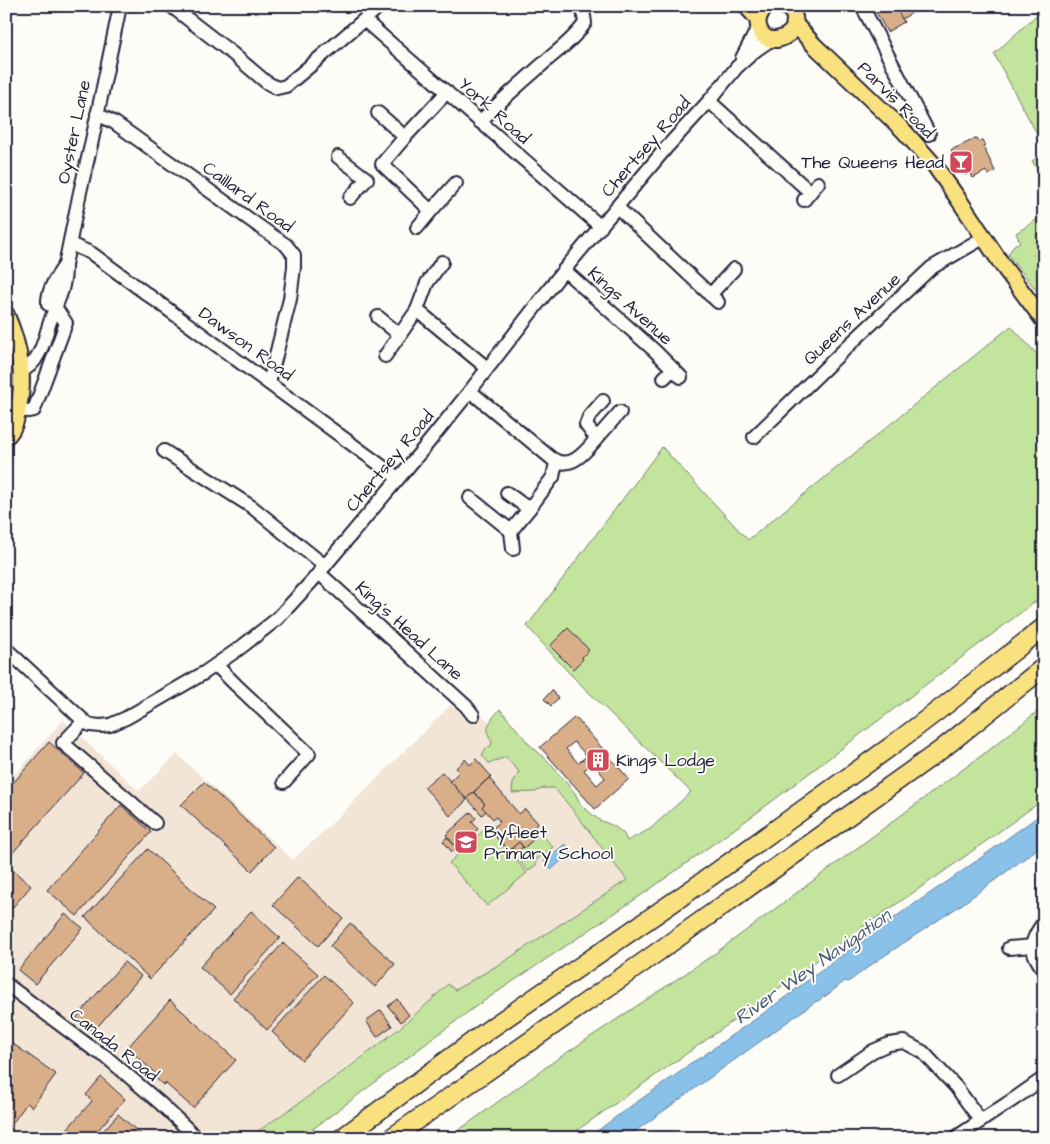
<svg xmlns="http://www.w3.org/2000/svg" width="1050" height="1144" viewBox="0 0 1050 1144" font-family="'Architects Daughter',sans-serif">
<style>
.built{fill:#f2e5d6}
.green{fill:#c3e49d;stroke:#72836c}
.water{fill:#8ac1e8;stroke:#6081a3}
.building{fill:#d9af8a;stroke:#22223b;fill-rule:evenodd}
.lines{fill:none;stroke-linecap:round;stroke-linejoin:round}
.minor-casing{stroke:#22223b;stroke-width:16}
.major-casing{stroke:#22223b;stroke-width:19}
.highway-casing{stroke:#22223b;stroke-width:21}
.minor{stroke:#fdfcf7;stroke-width:12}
.major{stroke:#fae180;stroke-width:15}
.highway{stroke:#fae180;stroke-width:18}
.labels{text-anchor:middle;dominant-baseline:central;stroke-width:4;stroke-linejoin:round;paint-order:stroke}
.street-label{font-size:18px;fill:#22223b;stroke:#fdfcf7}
.poi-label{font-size:18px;fill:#22223b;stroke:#fdfcf7;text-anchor:start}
.water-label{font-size:19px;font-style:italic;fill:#465a78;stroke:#fdfcf7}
</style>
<rect width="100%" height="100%" fill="#fdfcf7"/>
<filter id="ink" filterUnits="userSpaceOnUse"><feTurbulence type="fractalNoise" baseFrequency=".02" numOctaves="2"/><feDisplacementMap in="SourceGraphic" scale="10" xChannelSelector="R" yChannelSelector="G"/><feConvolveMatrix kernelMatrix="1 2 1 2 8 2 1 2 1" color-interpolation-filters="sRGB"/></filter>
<g filter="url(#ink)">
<!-- built -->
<polygon class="built" points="451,705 466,718 478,711 527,758 572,809 627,880 505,961 454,991 447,985 433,999 381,1042 312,1093 248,1138 6,1138 6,785 63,720 139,791 177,754 293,860 324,831"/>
<!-- green -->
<g class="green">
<polygon points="1042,6 1044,6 1044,147 994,54 1043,9"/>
<polygon points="1044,153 1044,181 1032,161"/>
<polygon points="1044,215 1044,300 1008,255 1014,245 1020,242 1016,233"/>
<path d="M1011 326 1044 362V595L758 812 646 892 472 1009 301 1138H248C316 1091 389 1043 448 984L455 990 505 961 627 880 572 809 554 788H544L535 792 512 793 513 783 519 772 506 757 489 763 482 755 486 748 491 746 492 742C483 727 490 721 500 709L530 745 547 760 575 793 581 805 599 820 614 826 624 834 627 841 650 829 691 792 569 673 527 626 662 447 748 540Z"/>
<polygon points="1044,706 1044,799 949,868 853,934 756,1005 566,1138 448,1138 553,1062 713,955 993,747"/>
<polygon points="487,827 527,873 487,906 449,863"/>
<polygon points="537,829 553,847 535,861 537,864 528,871 510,850 512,848 516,853 523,847 524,848 537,836 536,833"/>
</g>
<!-- water -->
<g class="water">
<polygon points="1044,812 1044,844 961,905 875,962 851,980 848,982 845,981 826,996 822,997 820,1000 815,1002 626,1138 588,1138 621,1113 680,1072 689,1064 703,1056 729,1037 757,1018 873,932 954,877"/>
<polygon points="565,844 571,852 551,870 544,861"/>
</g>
<!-- building -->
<g class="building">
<polygon points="878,6 895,6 904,22 887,32 874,8"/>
<polygon points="895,6 923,6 902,19"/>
<polygon points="977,138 979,142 982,140 985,145 983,146 995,171 988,175 986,171 973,178 970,172 965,175 951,150"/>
<polygon points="568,628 589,650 582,657 583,659 573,669 550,646"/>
<polygon points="552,690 558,698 551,706 544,699"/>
<path d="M575 717 629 779 595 809 540 747ZM574 742 587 756 578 763 566 749ZM593 763 605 778 597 785 584 770Z"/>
<polygon points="49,742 84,773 8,858 6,857 6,791"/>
<polygon points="465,759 470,765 476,759 491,776 466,799 450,781 459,772 456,768"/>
<polygon points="442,772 467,800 450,816 424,787"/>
<polygon points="489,778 519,814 525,809 538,823 532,830 538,835 524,848 519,842 509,851 490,830 500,822 496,817 493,819 482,807 485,804 474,792"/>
<polygon points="204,782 274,847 252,871 181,805"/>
<polygon points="474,792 485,804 482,807 486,811 482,815 467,798"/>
<polygon points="121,805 151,832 77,916 47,890"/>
<polygon points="471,812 476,818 472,822 478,829 457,848 446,835"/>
<polygon points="447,837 457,848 452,852 443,841"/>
<polygon points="519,842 523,847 516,853 512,848"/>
<polygon points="148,849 214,910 150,979 85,917"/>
<polygon points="6,864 31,886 6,915"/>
<polygon points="298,877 343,918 318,946 273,905"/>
<polygon points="251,911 280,938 230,994 200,967"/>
<polygon points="65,914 83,928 35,984 18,970"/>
<polygon points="350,923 395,964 375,987 330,946"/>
<polygon points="283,943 318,974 267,1030 233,998"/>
<polygon points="124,962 141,976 93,1032 76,1018"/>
<polygon points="324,975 354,1003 302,1060 272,1032"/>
<polygon points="397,999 409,1015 401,1022 388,1006"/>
<polygon points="170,1000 236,1060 193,1108 165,1083 163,1085 152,1075 155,1073 127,1048"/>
<polygon points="381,1010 392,1026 377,1037 366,1021"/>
<polygon points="6,1039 56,1074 32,1107 27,1103 6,1132"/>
<polygon points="101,1077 125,1099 91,1138 59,1138 92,1101 86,1095"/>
<polygon points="118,1114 145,1138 97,1138"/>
</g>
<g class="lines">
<!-- minor casing -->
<g class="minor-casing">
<g id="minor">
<polyline points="171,6 233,54 266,82 277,88 286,86 310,66 380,6"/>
<polyline points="862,6 929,134"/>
<polyline points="364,20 601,227"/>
<polyline points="742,58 759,26"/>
<polyline points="709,101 810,192"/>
<polyline points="378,113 405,137 447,92"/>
<polyline points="97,114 115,123 267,232 286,245 294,255 294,267 290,299 269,383"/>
<path d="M480 122C501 100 524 81 546 61 560 49 575 38 585 23L583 10 581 6"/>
<polyline points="405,137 382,164 431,211 417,228"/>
<polyline points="338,157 367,179 350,198"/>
<polyline points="804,200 818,183"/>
<polyline points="617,207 718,302"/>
<polyline points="431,211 456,183"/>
<polyline points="70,244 91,253 398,478"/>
<polyline points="442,262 427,283 417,310 487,368"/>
<polyline points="564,270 655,351 681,377"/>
<polyline points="710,295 734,269"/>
<polyline points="378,317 400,335"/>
<polyline points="385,356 417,310"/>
<path d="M21 371C29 368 34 363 38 355 44 345 46 333 50 322 57 301 66 288 65 265L80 192 91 145 120 6"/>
<polyline points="664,378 673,369"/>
<path d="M470 391 551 458C571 472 586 451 598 437L592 433 586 425 589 417 603 401"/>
<path d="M10 410 29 411 34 410 66 323 55 307 48 304C47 290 57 276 65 265"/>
<polyline points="598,437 620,412"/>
<polyline points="754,437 847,347 931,268 983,238"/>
<polyline points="164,451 252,507 325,566"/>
<polyline points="507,493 529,509 553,477 556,462"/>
<polyline points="470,498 511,531 529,509"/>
<polyline points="511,531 513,549"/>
<polyline points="319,573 466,706 473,715"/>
<polyline points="6,649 84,721 90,725 101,726 110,725 126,718 204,673 240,648 277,619 312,581 424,448 470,391 564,270 666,148 709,101 737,67 756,50 772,39"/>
<polyline points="216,665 236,685 309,754 284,782"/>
<polyline points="84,721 63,743 155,823"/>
<path d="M1044 922C1028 944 1030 949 1044 971"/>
<polyline points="1009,948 1032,946"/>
<polyline points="6,984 93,1049 105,1056 160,1103 197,1138"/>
<polyline points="838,1075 873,1051 889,1044 904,1042 923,1052 956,1087 981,1121"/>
<polyline points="955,1138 1014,1099 1044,1078"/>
</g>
</g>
<!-- major casing -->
<g class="major-casing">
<g id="major">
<polyline points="746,6 758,19"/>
<path d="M767 6C762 10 758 16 758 23 762 58 816 30 786 6"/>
<polyline points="794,23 814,45 903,130 935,166 959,200 1003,266 1044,321"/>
<path d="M6 314C19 344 26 378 18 410 16 420 15 427 8 435"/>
</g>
</g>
<!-- highway casing -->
<g class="highway-casing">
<g id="highway">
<polyline points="342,1138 491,1028 711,876 890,747 948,703 1044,627"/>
<polyline points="391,1138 638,966 942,749 1044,667"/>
</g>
</g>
<!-- minor -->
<use href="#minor" class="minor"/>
<!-- major -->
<use href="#major" class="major"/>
<!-- highway -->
<use href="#highway" class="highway"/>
</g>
</g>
<!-- icons -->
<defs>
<g id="bar-square" transform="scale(1.25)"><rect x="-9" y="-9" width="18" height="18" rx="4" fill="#d1495b" stroke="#fdfcf7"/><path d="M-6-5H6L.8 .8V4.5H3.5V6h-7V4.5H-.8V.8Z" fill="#fff"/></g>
<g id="building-square" transform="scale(1.25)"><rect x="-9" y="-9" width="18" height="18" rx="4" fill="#d1495b" stroke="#fdfcf7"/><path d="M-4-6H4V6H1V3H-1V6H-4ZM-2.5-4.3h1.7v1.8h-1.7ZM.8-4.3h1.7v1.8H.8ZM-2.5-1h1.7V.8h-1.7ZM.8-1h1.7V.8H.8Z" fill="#fff"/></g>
<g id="school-square" transform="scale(1.25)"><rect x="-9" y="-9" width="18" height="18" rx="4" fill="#d1495b" stroke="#fdfcf7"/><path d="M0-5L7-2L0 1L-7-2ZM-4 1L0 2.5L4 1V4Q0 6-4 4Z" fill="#fff"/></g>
</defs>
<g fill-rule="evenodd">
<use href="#bar-square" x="961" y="162"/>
<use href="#building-square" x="598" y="760"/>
<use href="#school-square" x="466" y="842"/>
</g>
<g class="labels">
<!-- street labels -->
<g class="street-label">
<text transform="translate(896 100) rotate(45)">Parvis Road</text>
<text transform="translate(494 111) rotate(42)">York Road</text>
<text transform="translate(74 132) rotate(-78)">Oyster Lane</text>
<text transform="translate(646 147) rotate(-49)">Chertsey Road</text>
<text transform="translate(248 197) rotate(36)">Caillard Road</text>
<text transform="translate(630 306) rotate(42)">Kings Avenue</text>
<text transform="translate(852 319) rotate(-43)">Queens Avenue</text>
<text transform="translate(246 344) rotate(36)">Dawson Road</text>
<text transform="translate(390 461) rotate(-50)">Chertsey Road</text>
<text transform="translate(409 631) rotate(42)">King's Head Lane</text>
<text transform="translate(114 1045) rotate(38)">Canada Road</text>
</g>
<!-- poi labels -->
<g class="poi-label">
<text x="944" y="162" text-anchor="end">The Queens Head</text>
<text x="616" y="760">Kings Lodge</text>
<text x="484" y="832">Byfleet<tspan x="484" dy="21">Primary School</tspan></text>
</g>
<!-- water labels -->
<g class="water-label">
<text transform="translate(813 967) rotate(-35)">River Wey Navigation</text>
</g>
</g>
<!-- margin -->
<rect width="1050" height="1144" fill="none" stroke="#fdfcf7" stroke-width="25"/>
<rect x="12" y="12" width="1025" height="1119" fill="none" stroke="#22223b" stroke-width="2" filter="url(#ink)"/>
</svg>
